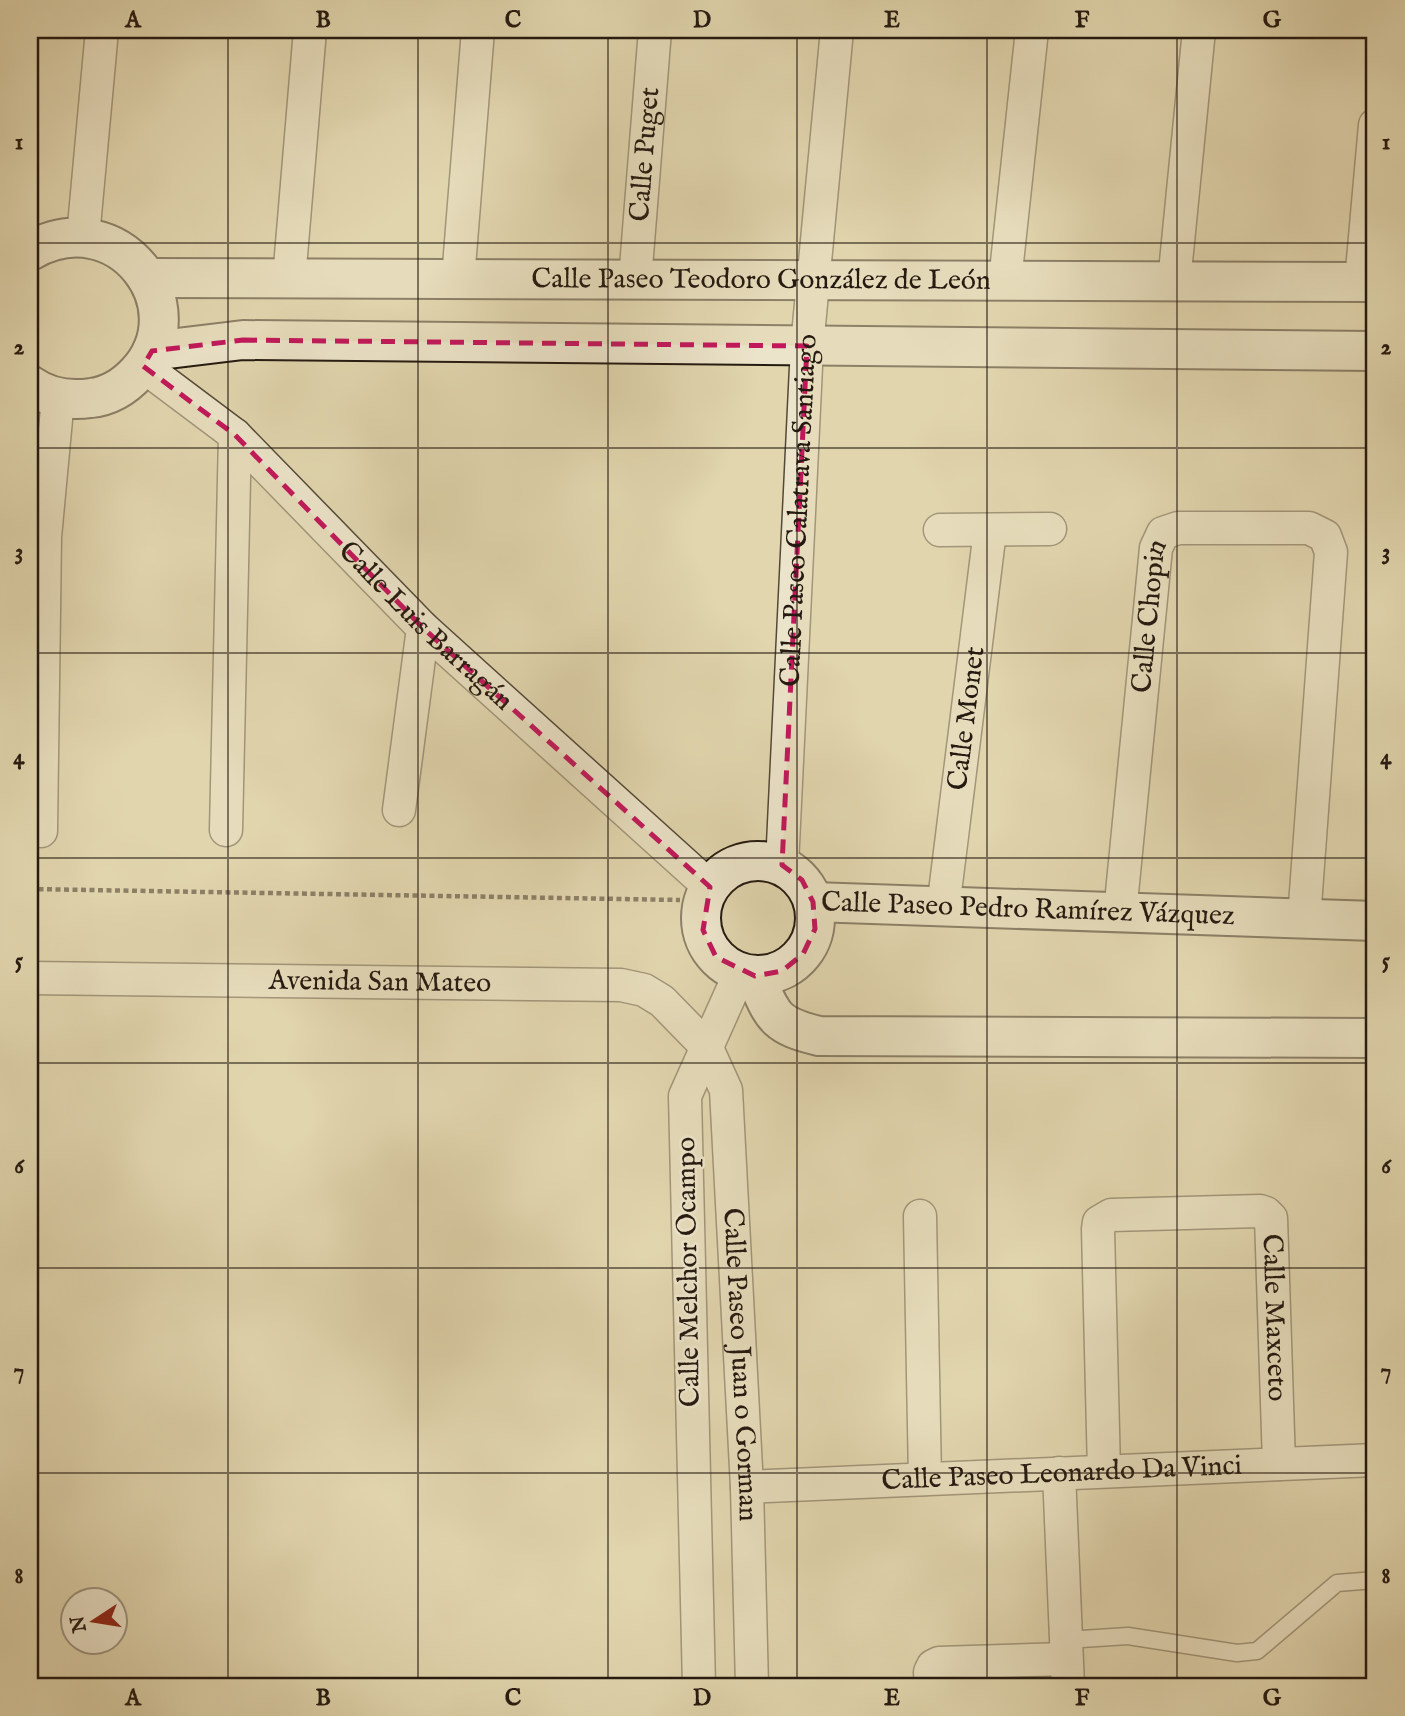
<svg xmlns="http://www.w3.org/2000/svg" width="1405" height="1716" viewBox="0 0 1405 1716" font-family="'IM FELL English',serif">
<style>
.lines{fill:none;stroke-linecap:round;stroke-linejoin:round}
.lane-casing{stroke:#544938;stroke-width:19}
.street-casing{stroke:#544938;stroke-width:35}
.secondary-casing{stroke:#251a11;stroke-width:42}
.path{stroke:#251a11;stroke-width:4.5;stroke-dasharray:5 3.5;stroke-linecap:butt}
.lane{stroke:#ece4ca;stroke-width:16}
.street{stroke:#ece4ca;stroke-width:32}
.secondary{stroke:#ece4ca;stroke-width:38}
.marked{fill:none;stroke:#c2185b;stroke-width:5;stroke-dasharray:14 9;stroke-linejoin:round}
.grid{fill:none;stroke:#251a11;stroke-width:2;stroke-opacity:0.55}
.labels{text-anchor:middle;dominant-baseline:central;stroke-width:5;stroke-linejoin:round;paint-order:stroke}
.street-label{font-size:28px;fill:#251a11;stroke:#ece4ca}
.neatline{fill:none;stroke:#251a11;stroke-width:2.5}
.grid-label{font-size:23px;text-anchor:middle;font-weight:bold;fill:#251a11}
</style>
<rect width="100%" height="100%" fill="#e1d6ae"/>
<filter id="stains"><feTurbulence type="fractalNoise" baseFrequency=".00286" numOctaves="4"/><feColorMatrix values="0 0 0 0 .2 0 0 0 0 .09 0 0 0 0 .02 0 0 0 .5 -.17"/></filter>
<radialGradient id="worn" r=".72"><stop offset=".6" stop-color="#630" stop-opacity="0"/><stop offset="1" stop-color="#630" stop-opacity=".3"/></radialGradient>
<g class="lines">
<!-- lane casing -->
<g class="lane-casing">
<polyline id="lane" points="1066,1640 1128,1636 1237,1653 1257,1651 1337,1583 1375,1580"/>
</g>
<!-- street casing -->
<g class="street-casing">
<g id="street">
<polyline points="83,237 102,30"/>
<polyline points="289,279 310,30"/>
<polyline points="458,279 478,30"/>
<path id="s1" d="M635 280 655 30"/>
<polyline points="1005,281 1032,30"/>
<polyline points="1174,282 1199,30"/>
<polyline points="1361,282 1375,125"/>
<path id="s2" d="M143 366 235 435 423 628 710 887"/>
<polyline points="940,530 1050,529"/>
<polyline points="399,810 423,628"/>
<polyline points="226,830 235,435"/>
<polyline points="41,831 45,537 58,398"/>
<path id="s3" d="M782 865 807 346 837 30"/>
<path id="s4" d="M943 908 990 531"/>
<path id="s5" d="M1120 913 1156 548 1163 533 1178 528H1309L1325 536 1331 552 1304 919"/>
<path id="s6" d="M30 978 621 985 644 990 662 1001 706 1046 726 1090 747 1487 752 1686"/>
<polyline points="920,1216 925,1479"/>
<path id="s7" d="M1104 1471 1098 1229 1099 1222 1111 1215 1260 1211 1266 1213 1271 1218 1279 1464"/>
<polyline points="1059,1473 1068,1686"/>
<path id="s8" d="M747 1487 1375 1460"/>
<polyline points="699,1686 685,1096 740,973"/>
<polyline points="931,1686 930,1672 933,1666 939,1663 1066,1659"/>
</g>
</g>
<!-- secondary casing -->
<g class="secondary-casing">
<g id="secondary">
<path d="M30 251C118 200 199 307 137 373 125 386 109 396 91 398 69 401 48 398 30 385"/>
<path id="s9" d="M147 278 1375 282"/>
<polyline points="152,351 243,340 1375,351"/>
<circle cx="758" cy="918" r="57"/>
<path id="s10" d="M813 902 1375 921"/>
<path d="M755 976C773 1016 773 1025 819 1036L1375 1038"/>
</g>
</g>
<!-- path -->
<polyline class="path" points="30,889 680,900"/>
<!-- lane -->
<use href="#lane" class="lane"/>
<!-- street -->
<use href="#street" class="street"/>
<!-- secondary -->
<use href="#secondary" class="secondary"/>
</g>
<!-- marked area -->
<path d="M0 0H1405V1716H0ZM243 340 807 346 782 865 802 880 813 902 815 929 803 954 782 971 755 976 716 957 703 930 710 887 423 628 235 435 143 366 152 351Z" fill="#e1d6ae" fill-opacity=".55" fill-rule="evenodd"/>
<path class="marked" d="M243 340 807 346 782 865 802 880 813 902 815 929 803 954 782 971 755 976 716 957 703 930 710 887 423 628 235 435 143 366 152 351Z"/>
<!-- grid -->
<path class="grid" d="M228 30V1686M418 30V1686M608 30V1686M797 30V1686M987 30V1686M1177 30V1686M30 243H1375M30 448H1375M30 653H1375M30 858H1375M30 1063H1375M30 1268H1375M30 1473H1375"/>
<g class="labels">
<!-- street labels -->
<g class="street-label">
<text stroke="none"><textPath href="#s1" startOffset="126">Calle Puget</textPath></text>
<text stroke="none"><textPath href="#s9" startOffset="614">Calle Paseo Teodoro González de León</textPath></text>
<text stroke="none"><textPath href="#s3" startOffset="355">Calle Paseo Calatrava Santiago</textPath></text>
<text stroke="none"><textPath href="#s5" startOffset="298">Calle Chopin</textPath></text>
<text stroke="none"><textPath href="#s2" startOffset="385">Calle Luis Barragán</textPath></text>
<text stroke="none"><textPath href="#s4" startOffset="191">Calle Monet</textPath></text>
<text stroke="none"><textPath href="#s10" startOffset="215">Calle Paseo Pedro Ramírez Vázquez</textPath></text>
<text stroke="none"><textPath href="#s6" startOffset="350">Avenida San Mateo</textPath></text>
<text transform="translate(689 1272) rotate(-91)">Calle Melchor Ocampo</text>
<text stroke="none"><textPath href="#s7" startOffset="525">Calle Maxceto</textPath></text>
<text stroke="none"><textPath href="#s6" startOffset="1022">Calle Paseo Juan o Gorman</textPath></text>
<text stroke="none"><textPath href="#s8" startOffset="315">Calle Paseo Leonardo Da Vinci</textPath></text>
</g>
</g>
<!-- margin -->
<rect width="1405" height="1716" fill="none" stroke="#e1d6ae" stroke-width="77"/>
<!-- north arrow -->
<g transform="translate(94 1621) rotate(258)"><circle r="33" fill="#ece4ca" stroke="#9c9380" stroke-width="2"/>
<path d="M0-5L12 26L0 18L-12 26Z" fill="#8f2418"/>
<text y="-10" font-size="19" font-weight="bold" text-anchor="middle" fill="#251a11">N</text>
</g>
<rect x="38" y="38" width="1328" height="1640" class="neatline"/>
<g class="grid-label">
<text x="133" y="27">A</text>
<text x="323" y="27">B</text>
<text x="513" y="27">C</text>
<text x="702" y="27">D</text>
<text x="892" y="27">E</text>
<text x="1082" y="27">F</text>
<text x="1272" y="27">G</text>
<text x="19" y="149">1</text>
<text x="1386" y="149">1</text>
<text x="19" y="354">2</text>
<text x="1386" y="354">2</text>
<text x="19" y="559">3</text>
<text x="1386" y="559">3</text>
<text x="19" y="764">4</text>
<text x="1386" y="764">4</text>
<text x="19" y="968">5</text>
<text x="1386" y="968">5</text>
<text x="19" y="1173">6</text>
<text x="1386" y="1173">6</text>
<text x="19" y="1378">7</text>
<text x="1386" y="1378">7</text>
<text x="19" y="1583">8</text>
<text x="1386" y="1583">8</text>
<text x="133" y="1705">A</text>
<text x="323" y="1705">B</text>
<text x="513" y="1705">C</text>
<text x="702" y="1705">D</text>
<text x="892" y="1705">E</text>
<text x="1082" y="1705">F</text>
<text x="1272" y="1705">G</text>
</g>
<rect width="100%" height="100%" filter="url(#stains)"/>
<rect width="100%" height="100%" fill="url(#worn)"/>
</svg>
